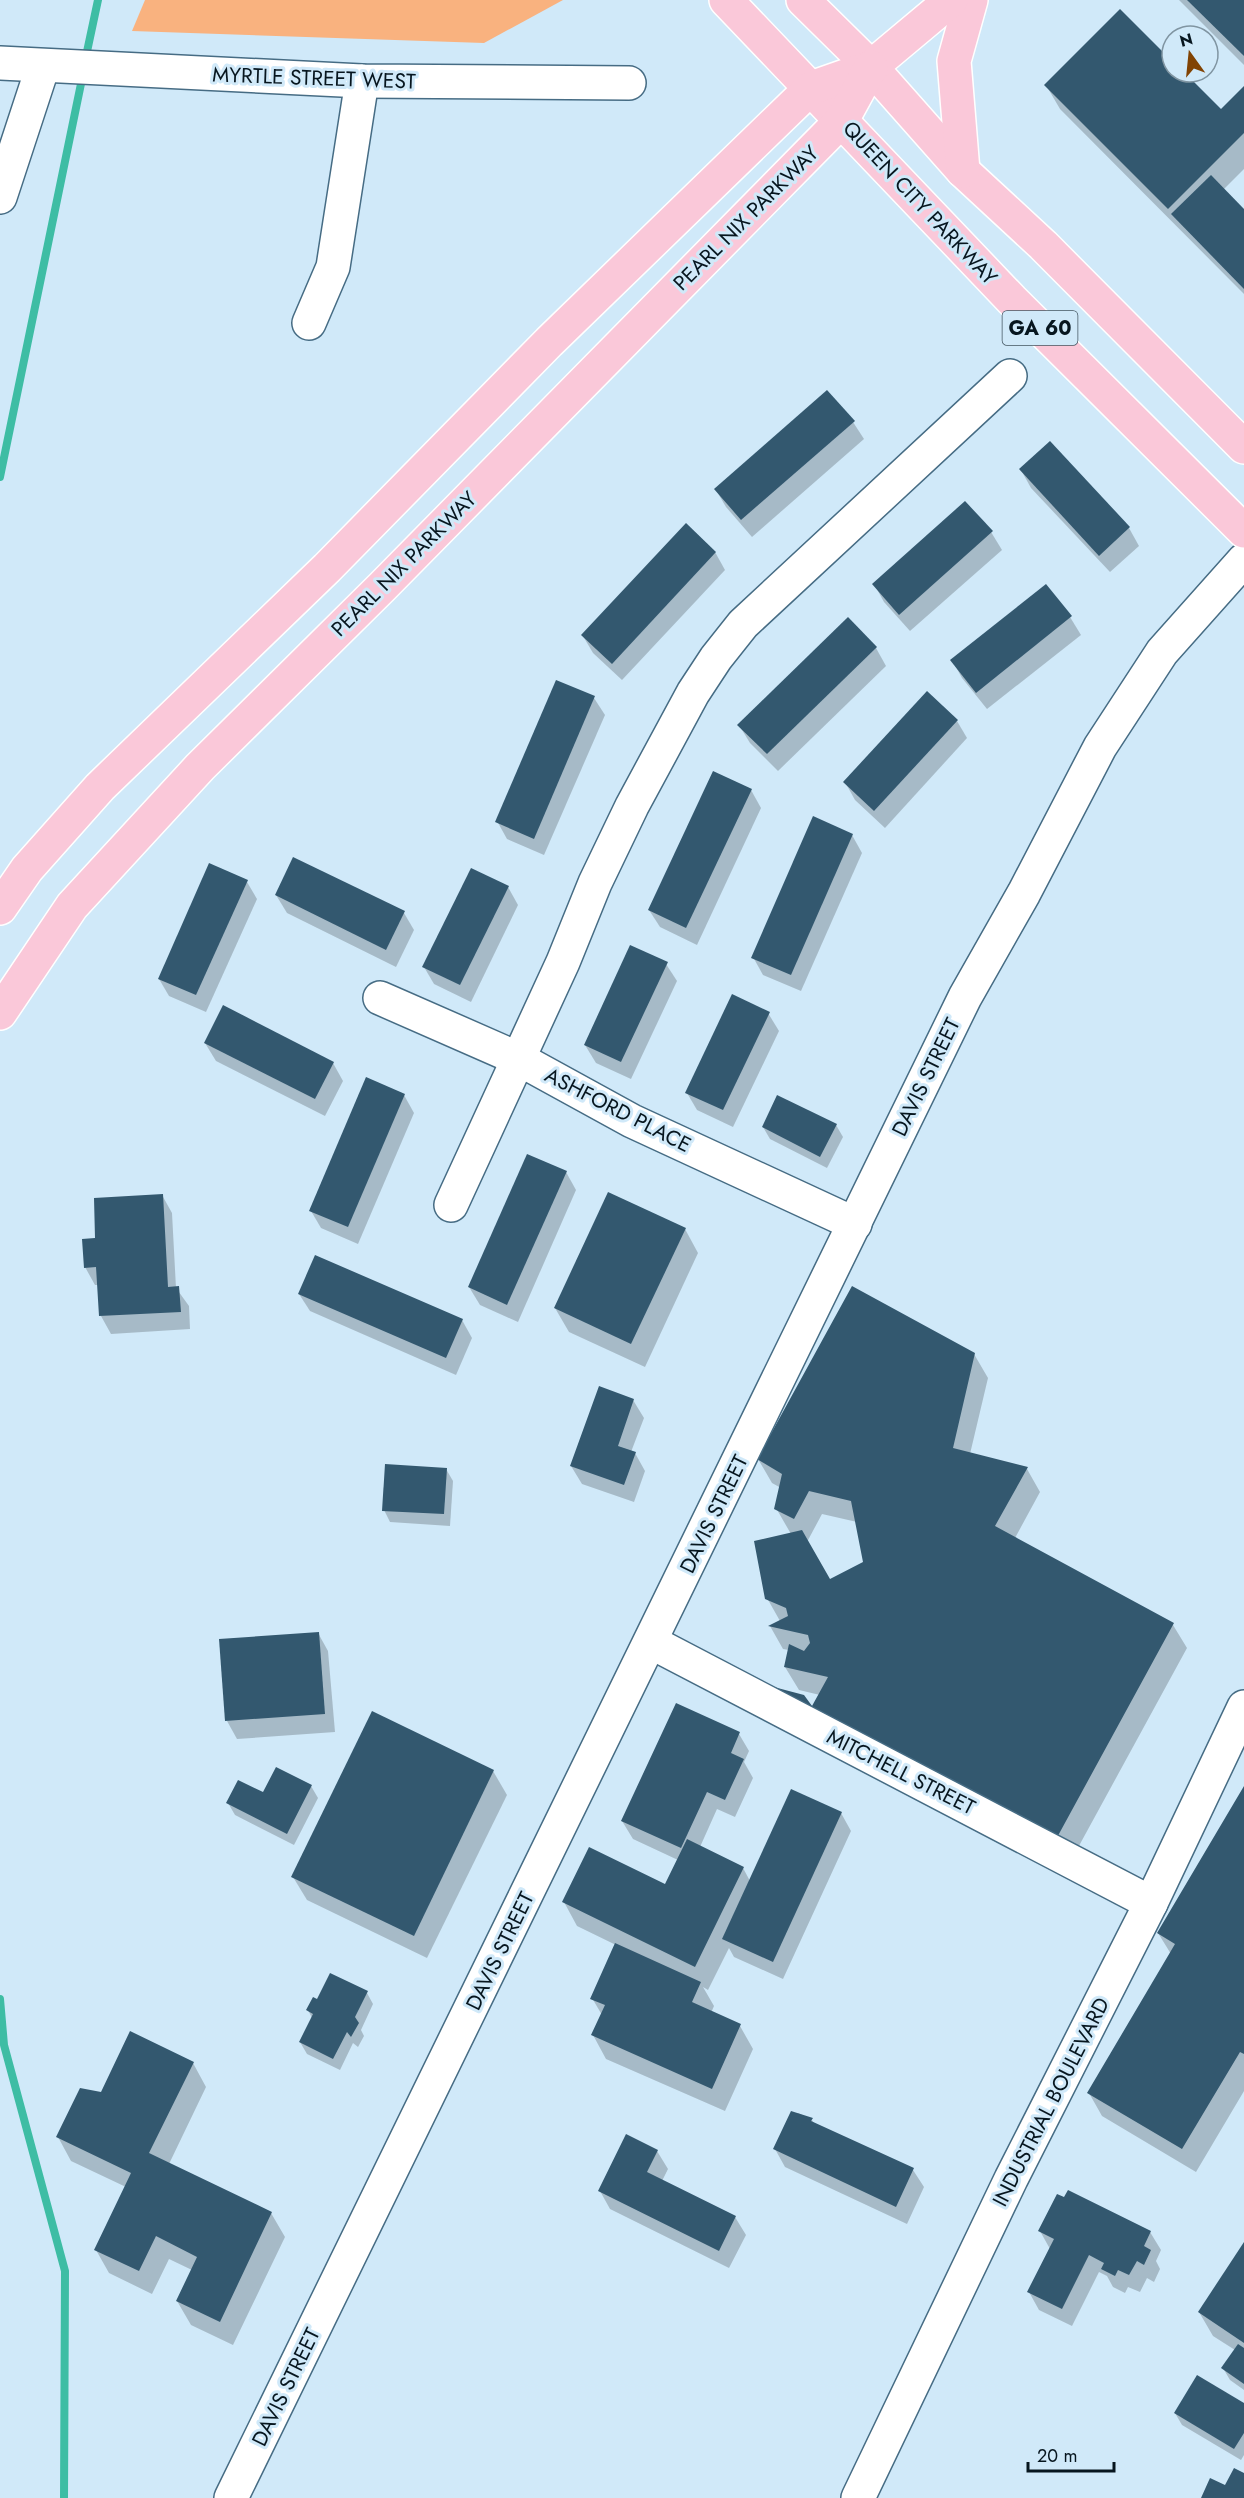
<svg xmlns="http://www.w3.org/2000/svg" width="1244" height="2498" viewBox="0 0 1244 2498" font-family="Jost,sans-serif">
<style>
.green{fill:#f9b27f}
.shadow{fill:#0003;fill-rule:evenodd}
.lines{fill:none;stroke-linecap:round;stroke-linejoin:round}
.stream{stroke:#3ebda4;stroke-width:8}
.building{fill:#33586f}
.minor-casing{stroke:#466c84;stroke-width:36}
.major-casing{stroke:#fff;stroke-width:36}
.minor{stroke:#fff;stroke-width:33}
.major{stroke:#fac8d9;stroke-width:33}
.labels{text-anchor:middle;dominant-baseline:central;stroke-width:6;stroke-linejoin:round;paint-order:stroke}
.shield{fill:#d0e9f9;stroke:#435560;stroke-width:1.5}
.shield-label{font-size:20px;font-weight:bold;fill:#07161f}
.street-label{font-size:21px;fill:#07161f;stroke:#d0e9f9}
</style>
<rect width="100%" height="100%" fill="#d0e9f9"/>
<!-- green -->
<polygon class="green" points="145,0 563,0 484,43 132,31"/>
<!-- shadow -->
<g class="shadow">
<polygon points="1179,0 1244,0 1244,65"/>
<polygon points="1172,63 1172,72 1181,72 1221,111 1244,88 1244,169 1223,190 1244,211 1244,294 1060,109 1046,85"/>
<polygon points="853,422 864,439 752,537 726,507 716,490"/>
<polygon points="1021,470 1129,528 1139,546 1110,572 1031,488"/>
<polygon points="991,532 1002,550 910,631 884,602 874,584"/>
<polygon points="715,552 725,570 622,680 593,653 583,636"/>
<polygon points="1070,617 1081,635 987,709 962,678 952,660"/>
<polygon points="848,619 876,648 886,666 778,771 750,743 739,725"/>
<polygon points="557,682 594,698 605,715 544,855 507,839 497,821"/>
<polygon points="957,721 967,738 885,828 855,800 845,782"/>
<polygon points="751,790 761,808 697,945 660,927 649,910"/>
<polygon points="852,835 862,853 801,991 763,975 753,957"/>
<polygon points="247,882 257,899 206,1012 169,996 159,979"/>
<polygon points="508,887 518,905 471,1002 434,984 424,967"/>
<polygon points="276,895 404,913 414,930 396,967 287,913"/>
<polygon points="666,964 677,981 631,1079 596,1063 585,1045"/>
<polygon points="768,1013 779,1031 733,1127 697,1110 687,1093"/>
<polygon points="205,1043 333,1063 343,1081 325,1116 216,1061"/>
<polygon points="404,1095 414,1113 358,1244 321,1228 311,1211"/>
<polygon points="836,1125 843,1137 827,1168 770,1139 763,1127"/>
<polygon points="566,1172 576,1190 518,1322 480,1305 469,1287"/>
<polygon points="162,1195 172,1213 176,1288 189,1306 190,1329 111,1334 101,1316 99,1285 95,1285 85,1267 96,1240"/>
<polygon points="685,1229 698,1253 645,1367 569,1332 555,1308"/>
<polygon points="299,1294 462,1320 472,1338 456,1375 310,1311"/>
<path d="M974 1354 988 1378 970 1454 1027 1469 1040 1492 1015 1538 1173 1625 1187 1648 1068 1866 812 1709 820 1695 799 1690 785 1667 789 1650 783 1649 770 1626 780 1621 767 1598 791 1534 776 1508 781 1488 772 1483 758 1459ZM822 1514 857 1522 864 1562 830 1581 807 1542Z"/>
<polygon points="633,1400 644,1418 631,1452 635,1453 645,1471 634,1502 582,1484 571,1466"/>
<polygon points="446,1469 453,1481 450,1526 390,1522 384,1510"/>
<polygon points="318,1633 328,1651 335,1732 237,1739 227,1721"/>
<polygon points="739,1734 749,1751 744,1762 753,1778 735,1817 717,1809 700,1847 743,1868 750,1881 841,1813 851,1831 783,1979 734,1957 729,1948 708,1990 703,1987 714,2006 711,2013 740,2026 753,2049 725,2111 606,2059 593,2035 602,2015 592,1998 616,1945 577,1926 564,1902 666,1886 678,1860 633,1839 622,1821"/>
<polygon points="493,1771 507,1795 427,1958 307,1900 293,1877"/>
<polygon points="311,1786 318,1798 294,1845 235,1815 228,1803"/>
<polygon points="1244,1789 1244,2091 1196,2172 1102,2116 1089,2093 1171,1954 1158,1933"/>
<polygon points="367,1993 373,2004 361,2030 364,2036 358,2047 353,2043 340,2070 307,2054 300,2042 312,2018 308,2010 317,2001"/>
<polygon points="193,2063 206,2087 169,2164 271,2213 285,2237 233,2345 191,2325 177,2301 192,2270 169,2259 152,2294 109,2273 96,2250 126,2187 71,2161 58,2137 102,2094"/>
<polygon points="798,2113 811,2119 814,2123 913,2170 924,2187 907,2224 785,2167 775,2149"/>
<polygon points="627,2136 657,2151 668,2169 662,2181 735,2217 746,2235 729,2268 610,2209 600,2191"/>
<polygon points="1040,2231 1150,2232 1161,2250 1156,2261 1160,2269 1154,2282 1147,2278 1140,2292 1128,2287 1125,2293 1113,2287 1107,2276 1099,2272 1072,2326 1039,2310 1029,2292 1050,2249"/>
<polygon points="1244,2245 1244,2390 1230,2380 1223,2368 1235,2350 1213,2336 1199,2312"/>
<polygon points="1244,2404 1244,2455 1241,2460 1182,2425 1175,2413"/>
</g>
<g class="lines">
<!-- stream -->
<g class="stream">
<polyline points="85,61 98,0"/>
<polyline points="0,477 83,74"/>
<polyline points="0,1999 4,2045 65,2271 64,2498"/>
</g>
</g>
<!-- building -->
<g class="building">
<polygon points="1187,0 1244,0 1244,56"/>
<polygon points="1120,9 1172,61 1172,72 1184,72 1221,109 1244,86 1244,133 1168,209 1044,85"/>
<polygon points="1211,175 1244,209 1244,289 1171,214"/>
<polygon points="827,390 855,421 741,520 714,489"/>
<polygon points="1050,441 1130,527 1099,556 1019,469"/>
<polygon points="965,501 993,531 899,615 872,584"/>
<polygon points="686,523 716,552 612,664 581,635"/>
<polygon points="1046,584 1072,616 976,693 950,660"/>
<polygon points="848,617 877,647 767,754 737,725"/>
<polygon points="556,680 595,696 534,839 495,822"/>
<polygon points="927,691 958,720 874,811 843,782"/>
<polygon points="713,771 752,789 686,928 648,910"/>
<polygon points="813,816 853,834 791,975 751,958"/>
<polygon points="293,857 405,911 386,950 275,895"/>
<polygon points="209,863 248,880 196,995 158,979"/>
<polygon points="471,868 509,886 460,985 422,967"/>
<polygon points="630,945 668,962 621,1062 584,1045"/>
<polygon points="732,994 770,1012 723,1110 685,1093"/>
<polygon points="223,1005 334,1062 315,1099 204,1043"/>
<polygon points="366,1077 405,1094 348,1227 309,1211"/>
<polygon points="777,1095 837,1124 820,1157 762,1127"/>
<polygon points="527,1154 567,1171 507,1305 468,1287"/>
<polygon points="608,1192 686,1228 631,1344 554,1308"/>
<polygon points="163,1194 168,1287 179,1286 181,1312 99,1316 96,1267 84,1268 82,1239 95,1238 94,1198"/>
<polygon points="315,1255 463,1319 446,1358 298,1294"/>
<polygon points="852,1286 975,1353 953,1448 1028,1467 995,1526 1174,1623 1054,1843 770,1686 804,1695 812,1706 828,1677 784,1667 789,1644 804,1651 810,1643 808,1635 768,1626 788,1616 786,1608 765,1599 754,1541 802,1530 830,1579 863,1562 851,1501 809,1491 794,1519 774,1509 782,1474 757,1459"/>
<polygon points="599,1386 634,1399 618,1446 636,1452 624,1485 570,1466"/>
<polygon points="385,1464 447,1468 444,1514 382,1511"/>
<polygon points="319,1632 325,1714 225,1721 219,1639"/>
<polygon points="676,1703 740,1732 731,1753 744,1759 725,1800 707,1792 681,1848 621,1821"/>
<polygon points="372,1711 494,1770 414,1936 291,1877"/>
<polygon points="276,1767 312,1785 287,1834 226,1803 238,1780 263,1792"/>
<polygon points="1244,1786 1244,2054 1240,2052 1182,2149 1087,2093 1175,1944 1157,1933"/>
<polygon points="791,1789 842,1812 773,1962 722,1939"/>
<polygon points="687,1839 744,1867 695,1967 562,1902 589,1847 665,1884"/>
<polygon points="615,1943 701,1982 692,2002 741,2024 712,2089 591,2035 605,2005 590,1999"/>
<polygon points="330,1973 368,1991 355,2017 359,2023 351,2037 347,2032 333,2059 299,2042 313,2014 306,2010 313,1997 317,1999"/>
<polygon points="130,2031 194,2062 149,2153 272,2212 220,2322 176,2301 197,2257 156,2236 139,2271 94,2250 131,2173 56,2137 80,2088 101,2092"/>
<polygon points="791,2111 813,2118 811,2121 914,2168 896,2207 773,2149"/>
<polygon points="626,2134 658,2150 647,2172 736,2216 719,2251 598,2191"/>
<polygon points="1068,2190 1151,2231 1144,2246 1151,2250 1144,2265 1137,2261 1129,2275 1118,2270 1115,2276 1101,2269 1104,2263 1089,2255 1062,2309 1027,2292 1054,2239 1038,2231 1057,2194 1064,2197"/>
<polygon points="1244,2242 1244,2343 1198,2312"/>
<polygon points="1238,2344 1244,2348 1244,2384 1221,2368"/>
<polygon points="1197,2375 1244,2403 1244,2433 1234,2449 1174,2413"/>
<polygon points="1234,2468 1244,2473 1244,2498 1201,2498 1210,2478 1225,2485"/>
</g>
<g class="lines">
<!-- minor casing -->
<g class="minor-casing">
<g id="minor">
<polyline points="0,63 362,81 629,83"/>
<polyline points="0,197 43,66"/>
<polyline points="309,323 333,267 362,81"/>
<polyline points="380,998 519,1059 632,1121 855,1224"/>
<polyline points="451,1205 563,962 595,883 632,806 693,693 716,658 743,624 1010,376"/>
<polyline points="651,1642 1151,1903"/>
<polyline points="231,2498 965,997 1024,893 1100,747 1162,652 1244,560"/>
<polyline points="858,2498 1011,2179 1151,1903 1244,1707"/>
</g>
</g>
<!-- major casing -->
<g class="major-casing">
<g id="major">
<polyline points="726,0 1012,300 1244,531"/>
<polyline points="803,0 871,67 963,171 1043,245 1244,447"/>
<polyline points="963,171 954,61 971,0"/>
<polyline points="0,908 27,869 100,787 327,568 549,342 811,88 871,67 951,0"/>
<polyline points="0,1013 72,906 200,767 383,586 842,120 871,67"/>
</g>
</g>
<!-- minor -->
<use href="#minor" class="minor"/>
<!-- major -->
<use href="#major" class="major"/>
</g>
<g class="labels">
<!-- shield labels -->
<rect class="shield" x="1002.5" y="311" width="75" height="34" rx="4.5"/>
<g class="shield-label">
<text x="1040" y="328">GA 60</text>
</g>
<!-- street labels -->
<g class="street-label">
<text transform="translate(314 78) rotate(2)">MYRTLE STREET WEST</text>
<text transform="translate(920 203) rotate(47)">QUEEN CITY PARKWAY</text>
<text transform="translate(746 218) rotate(-45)">PEARL NIX PARKWAY</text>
<text transform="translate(404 564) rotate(-45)">PEARL NIX PARKWAY</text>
<text transform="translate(926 1077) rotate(-64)">DAVIS STREET</text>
<text transform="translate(618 1110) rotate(27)">ASHFORD PLACE</text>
<text transform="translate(714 1514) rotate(-64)">DAVIS STREET</text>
<text transform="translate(901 1772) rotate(27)">MITCHELL STREET</text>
<text transform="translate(500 1951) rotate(-64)">DAVIS STREET</text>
<text transform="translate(1051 2102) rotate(-63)">INDUSTRIAL BOULEVARD</text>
<text transform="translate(286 2387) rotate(-64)">DAVIS STREET</text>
</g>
</g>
<!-- north arrow -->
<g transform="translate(1190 54) rotate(345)"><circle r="28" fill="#d0e9f9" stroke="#8095a2" stroke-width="1.5"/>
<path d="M0-4.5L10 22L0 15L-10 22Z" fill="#814303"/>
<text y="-9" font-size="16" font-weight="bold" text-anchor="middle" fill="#07161f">N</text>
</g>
<!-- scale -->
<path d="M1028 2462v9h86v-9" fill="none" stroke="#07161f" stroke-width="3"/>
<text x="1037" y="2462" font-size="18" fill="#07161f" stroke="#d0e9f9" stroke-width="4.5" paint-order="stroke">20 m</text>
</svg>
